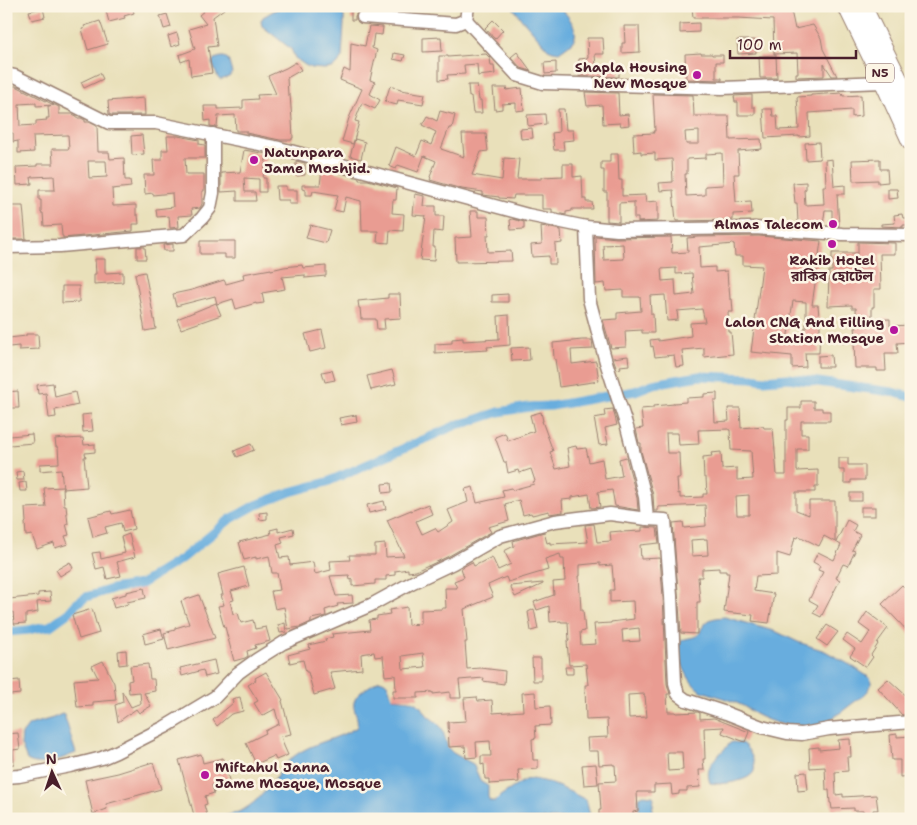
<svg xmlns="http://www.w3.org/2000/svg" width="917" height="825" viewBox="0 0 917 825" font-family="'Shantell Sans','Noto Sans Bengali',sans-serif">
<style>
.water{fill:#67adde;stroke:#586684}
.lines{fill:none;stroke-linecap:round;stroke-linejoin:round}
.canal{stroke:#67adde;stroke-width:9}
.building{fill:#e99c92;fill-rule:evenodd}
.minor-casing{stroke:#9a8072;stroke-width:15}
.highway-casing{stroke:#9a8072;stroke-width:20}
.minor{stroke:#fff;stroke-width:12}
.highway{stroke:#fff;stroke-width:18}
.poi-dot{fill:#b5179e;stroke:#fcf5e5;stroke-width:2}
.labels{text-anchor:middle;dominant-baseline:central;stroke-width:5;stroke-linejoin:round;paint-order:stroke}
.shield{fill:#fcf5e5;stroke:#7f5f63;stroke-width:1}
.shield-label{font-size:12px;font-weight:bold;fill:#4a1f2b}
.poi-label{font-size:14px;font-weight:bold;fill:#4a1f2b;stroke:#fcf5e5;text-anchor:end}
</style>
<rect width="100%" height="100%" fill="#fcf5e5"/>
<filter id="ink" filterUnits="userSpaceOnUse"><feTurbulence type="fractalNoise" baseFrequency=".02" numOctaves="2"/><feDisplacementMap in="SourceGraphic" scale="10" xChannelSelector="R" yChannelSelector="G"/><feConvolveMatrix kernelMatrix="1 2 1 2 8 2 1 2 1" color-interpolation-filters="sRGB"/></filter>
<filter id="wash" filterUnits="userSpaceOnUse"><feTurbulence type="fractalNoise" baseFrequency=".0096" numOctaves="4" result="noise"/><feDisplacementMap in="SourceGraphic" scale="20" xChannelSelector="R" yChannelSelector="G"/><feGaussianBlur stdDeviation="1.12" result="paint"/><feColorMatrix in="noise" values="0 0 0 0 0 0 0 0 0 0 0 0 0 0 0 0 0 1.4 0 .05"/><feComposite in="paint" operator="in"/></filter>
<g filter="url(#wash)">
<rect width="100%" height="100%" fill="#e9e0ba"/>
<!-- water -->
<g class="water">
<polygon points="282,6 336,6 344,16 344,24 342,57 338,64 332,68 324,69 311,68 305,65 295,58 291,49 262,26 261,21 263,17"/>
<path d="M512 6H560C567 16 582 31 572 42 568 46 563 49 559 52L553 51 548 49 520 17Z"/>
<polygon points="221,57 224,57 228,59 232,73 229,77 220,80 218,78 212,63 214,59"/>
<path d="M725 617 777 632 798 642 825 651 852 666 870 678C875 690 861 697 853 703 840 713 826 725 810 727 791 728 772 723 755 714 750 711 745 706 739 704 730 700 720 697 711 694 706 692 700 691 697 688 689 682 675 654 679 644 683 636 693 640 699 634 699 634 702 628 702 628 708 618 714 618 725 617Z"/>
<path d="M379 680C390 682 389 689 392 698L410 700 417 703 421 707 428 716 436 722 442 728 448 748 453 753 473 764 481 782 488 786V797L490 801H495L500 796 525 780C539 775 573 793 586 800L591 819H216C226 815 237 814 246 808 255 803 270 787 276 778 281 771 286 762 293 757 312 742 337 740 357 727 358 718 356 716 354 708 351 694 370 687 379 680Z"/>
<path d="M62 714 64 715C69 727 71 740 76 753 61 758 43 769 27 760L21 745 22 734 29 725 53 718Z"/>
<path d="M733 742C734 742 740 743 741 743 749 746 759 768 752 774 745 782 720 785 710 783 703 763 720 756 730 743Z"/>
<polygon points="644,795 653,796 654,798 651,819 639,818 639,797"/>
</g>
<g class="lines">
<!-- canal -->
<polyline class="canal" points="6,632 29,630 37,628 50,626 68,613 76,604 86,597 112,589 141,584 183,558 229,520 254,506 290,492 327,482 459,424 469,422 499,412 529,407 551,406 635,391 653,384 699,376 752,378 764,380 788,378 892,392 911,397"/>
</g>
<g id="blocks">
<!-- building -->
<g class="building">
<polygon points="122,6 132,6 134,13 124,16 125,18 109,22 106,11"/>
<polygon points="210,6 228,6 213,17 217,46 208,47 212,73 191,76 189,59 181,62 179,55 195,49 189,29 206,24 199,15"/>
<polygon points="352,6 359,6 359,10 355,16 355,20 351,20 351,10 352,10"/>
<polygon points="692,6 790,6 795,29 813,25 821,38 823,49 837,76 832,76 824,64 824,76 796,77 796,73 798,73 797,53 774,54 773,20 738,18 693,18"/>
<polygon points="43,8 45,17 32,20 29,11"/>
<polygon points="167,14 171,27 164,29 160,16"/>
<polygon points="493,20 503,30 495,39 485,28"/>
<polygon points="100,21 108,44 88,50 82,29 85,28 84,26"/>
<polygon points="699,23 699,32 680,33 680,24"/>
<polygon points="369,26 383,27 382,35 374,34 372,48 377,50 370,80 375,82 370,94 380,100 375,109 362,103 355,121 359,122 353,144 342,141 349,118 362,89 340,80 344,69 350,72 351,43 365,46"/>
<polygon points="624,26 639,26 640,52 622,53 622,43 625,43"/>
<polygon points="177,33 180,44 171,47 168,36"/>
<polygon points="441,37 442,51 423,52 423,38"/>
<polygon points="587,38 603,38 604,54 595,54 596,67 619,67 619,77 579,76 579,59 588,58"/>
<polygon points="737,40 755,40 756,53 738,54"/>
<polygon points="517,52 531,71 521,68 511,57"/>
<polygon points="394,53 405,55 403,61 393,59"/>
<polygon points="701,53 701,54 712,54 712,55 723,55 723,62 716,62 716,78 722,78 722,80 686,79 685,54"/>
<polygon points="486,54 490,58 491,66 494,66 495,74 478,76 477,64 464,65 465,74 447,75 448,79 439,80 439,56 448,56 448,57"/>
<polygon points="776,55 777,78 760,78 759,56"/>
<polygon points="296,62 301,70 287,78 288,95 290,95 292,120 293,138 292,138 292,140 280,140 246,133 246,131 236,131 235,115 218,116 217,127 210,126 210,120 205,121 204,106 218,106 218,109 243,108 243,100 258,99 257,95 276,94 268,76 286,68"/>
<polygon points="556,62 556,73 545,74 544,63"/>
<polygon points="100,73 103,79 84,88 81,82"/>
<polygon points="468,85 477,85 479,100 481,100 482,113 473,113 471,96 469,97"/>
<path d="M6 86H16L54 105 36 106V103L19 104 20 126 36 125V121L47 120 46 118H49L48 106 55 105 59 107V114H72L77 116V118H81L85 120V122H89L97 126 98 152H109L110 159 124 158 125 180H130L131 187 112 189 113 206 136 205V215H138L139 224H133V231L63 238V236H62L61 225 44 226 43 213H41V200H39V190H55L54 176 31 177 32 184 17 185 16 167 37 166V164H53L52 149H69L68 135 33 136 34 152 18 153V141L13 142V133H6V109L10 108V93H7ZM88 161H106L107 177 89 178Z"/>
<polygon points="390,86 401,89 401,90 425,94 423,104 398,100 397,105 385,102"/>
<polygon points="493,88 508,88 506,90 522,88 524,110 516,111 516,103 502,104 502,109 495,110"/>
<polygon points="585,92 618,93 619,115 628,114 629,125 621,126 620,123 603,124 602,105 587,106"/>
<polygon points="842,93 843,96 861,95 862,116 852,117 852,110 809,113 810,136 799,137 799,136 765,138 763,109 772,109 773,116 777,116 778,130 799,129 797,97 811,96 811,95"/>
<path d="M653 94 693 95 694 116H729L730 140 761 139 762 149 738 151 739 174H734L736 202 751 201 752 213 733 214V220L676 221 673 190 660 191 659 183 673 182 672 159 655 160V153L641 154V151L634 152 633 134 654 133 653 131H655ZM699 131V144H686L685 132ZM722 153 723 185 705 186V195L686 196 685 174H687V159L706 158V154Z"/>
<polygon points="752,95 752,107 755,107 755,115 738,115 738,102 735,102 734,96"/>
<polygon points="144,98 145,115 111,115 109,114 108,101"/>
<polygon points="558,109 564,109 566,130 573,130 574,140 563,141 564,150 554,150 552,133 559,132"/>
<polygon points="440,111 455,115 452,128 449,128 441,149 464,157 462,134 486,134 488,151 481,152 472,175 502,180 504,158 519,159 517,179 542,179 542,177 563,176 563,164 573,164 573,177 582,176 583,199 586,199 586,202 592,202 593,209 572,209 572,211 566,212 566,215 552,212 552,209 542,209 542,195 514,195 513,199 499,198 499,197 483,195 483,192 462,189 430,180 431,178 430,177 436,161 424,156 418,172 398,165 396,169 389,166 396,147 416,156 422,141 431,145 436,132 422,125 427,116 437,121"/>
<polygon points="545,114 546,124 528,126 527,115"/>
<polygon points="532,128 533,138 521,139 520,129"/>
<polygon points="142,135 144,154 132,155 131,136"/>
<polygon points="167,136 178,136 199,140 199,144 205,145 205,158 185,158 186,174 204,174 204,191 202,191 202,204 200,208 191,209 192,215 178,216 179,227 170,228 169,216 157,217 156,209 173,207 172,193 153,195 153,193 145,194 144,175 154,175 153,160 162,160 162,150 168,150"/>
<polygon points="355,139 365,142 361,159 350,156"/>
<polygon points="819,142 820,159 806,160 805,143"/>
<polygon points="244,150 267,154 263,178 266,178 266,192 259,192 259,179 244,178 245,192 255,192 256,201 237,201 237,191 221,192 221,173 240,172"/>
<polygon points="610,154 618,154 619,180 622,180 622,196 645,195 646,202 658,201 658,221 638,222 638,218 634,218 634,202 619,203 619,222 607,221 607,192 604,192 604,170 601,170 601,162 610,162"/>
<polygon points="832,159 834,186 845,185 845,194 837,194 839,226 832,225 832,210 825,210 823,225 798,223 797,203 795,203 793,183 806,182 806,189 804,190 805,205 824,204 823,186 826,186 825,160"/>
<polygon points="880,159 880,169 887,169 888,182 878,183 878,180 853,181 852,160"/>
<polygon points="296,161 305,163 305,175 296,176"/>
<polygon points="322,170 329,171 329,170 359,178 359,180 368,180 397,188 396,200 393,200 392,213 404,214 403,231 390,230 389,243 377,242 378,231 362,231 361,201 346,197 343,212 334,210 338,195 313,191 312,195 306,195 306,190 302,189 302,185 320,185"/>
<polygon points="276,186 286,186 286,190 297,190 297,204 289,204 289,200 277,200"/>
<polygon points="888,189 897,189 898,198 888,199"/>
<polygon points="415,194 425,196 424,206 436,206 436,216 444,216 443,232 434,231 433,247 435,247 434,261 420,260 426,216 413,215"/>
<polygon points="8,206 23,206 26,239 10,239"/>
<polygon points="470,211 478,211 478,217 488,217 489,235 487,235 488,252 511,251 512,261 456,262 455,238 472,237"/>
<polygon points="902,214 903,218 911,218 911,225 903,225 903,227 881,226 881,224 895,223 894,215"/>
<polygon points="513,219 524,222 524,229 511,230 510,220"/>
<polygon points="310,225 330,230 326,243 306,238"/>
<polygon points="541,226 561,230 562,243 555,244 556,264 549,264 549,256 532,257 531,245 542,244"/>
<path d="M595 236 617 238 671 237 672 253 688 252 687 238 698 237 759 236 821 241 812 305H818L820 327 819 353H805L806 367 792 368V356L751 352 762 266 743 265V256H735L734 244 699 247 700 268 715 267V272L727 271 728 286H729L730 299H732L733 312H728L729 332H731L733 354 704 357V348L682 350 684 366 676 367 674 355 655 357 653 346 651 347 650 340 658 339V341L691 336 690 323 705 322 702 309 677 311 678 320 667 321 665 295 650 296 651 314H653L654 333H642V330L625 331 626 347 611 348 603 320 617 319V313L641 311 640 297H623V290L606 291 605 283 596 284ZM623 244 624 259 604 260 603 245ZM676 268V274L692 273 694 294 676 296 675 280 662 281 661 269ZM793 301 806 302V328H804L805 341H787Z"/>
<polygon points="200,241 235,241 235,258 225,258 225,254 200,254"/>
<polygon points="858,242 895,243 895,254 880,254 881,289 874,289 874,307 872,307 872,320 890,319 890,326 911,325 911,342 897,343 898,353 885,353 886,371 877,371 877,368 855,368 854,342 841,343 841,335 856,335 855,328 857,328 856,308 852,308 852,305 828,306 829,271 832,271 832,253 858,253"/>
<polygon points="173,244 173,251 164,251 163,245"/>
<polygon points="137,247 145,247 146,259 137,259"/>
<polygon points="95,259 105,259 105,273 123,272 123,282 94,284 94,274 96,274"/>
<polygon points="302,265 303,268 326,266 326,276 305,278 305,275 282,277 285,289 262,293 264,303 256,304 256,303 236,309 233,299 217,304 215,296 176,306 173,294 192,290 224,280 226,284 244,279 243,274 271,269 271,270 284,267"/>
<polygon points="145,272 156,329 145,331 135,274"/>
<polygon points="62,286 79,286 79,302 62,303"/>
<polygon points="388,294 400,294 401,318 384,319 385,329 377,329 376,319 361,319 360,308 359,308 358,301 388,298"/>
<polygon points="508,294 508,302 492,302 492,295"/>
<polygon points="216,303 221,315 181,329 177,319"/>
<polygon points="509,315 510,345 487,347 488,350 435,353 435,344 452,343 452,339 463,338 463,341 499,339 498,316"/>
<polygon points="322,330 326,348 310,352 305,334"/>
<polygon points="26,334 38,334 39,349 19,350 19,346 9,347 9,338 26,336"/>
<polygon points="582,340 592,340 593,349 571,350 572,364 596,361 599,381 559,387 555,359 554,359 553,343"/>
<polygon points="529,347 530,360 512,361 511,348"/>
<polygon points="831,355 832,367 818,367 818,356"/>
<polygon points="628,356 629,365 620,366 621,368 617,369 613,358"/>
<polygon points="332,370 335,380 325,382 322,372"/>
<polygon points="392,370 396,384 371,390 367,376"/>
<polygon points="53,383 55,397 75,392 78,405 55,410 56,417 49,418 46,393 38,394 37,385"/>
<polygon points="18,391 19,408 8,408 7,392"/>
<path d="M717 393V401H714L715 422 729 421 728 408H740L741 428 763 426 764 428H773L777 475H786V420H788V408H801V401H814V408H822V411H830V421H801V434H808V449H797V471L818 470V487H815V492H796V510L809 515V501H835V542L824 536 819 546 799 536 798 538 795 537 790 557 777 553V575L756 576 754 591 774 594 769 623 752 621 753 615 724 612 729 573H726V571H719V568L702 569V577H698L700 602H697V634L681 633 673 523 683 522 684 528 706 526 705 505 658 507V511H654L653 495 641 451V443H639L636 429 643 428 641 409 653 408V406L674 404V403L686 402V398L704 397V394ZM729 429V430H730L731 450 751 451 753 479 737 480V468L722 469 721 452 711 453 712 456 703 457 704 478H706L707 494H703V497L680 498V493L678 494 677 478H680L679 453H667L666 433H678L679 445 699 444 698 430ZM749 495V515H737L736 496ZM707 539 708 555 692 556 691 540Z"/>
<polygon points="613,409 617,425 605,428 608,444 599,445 594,418 605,416 604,410"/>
<polygon points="541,412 543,421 542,421 553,451 550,452 556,469 570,466 567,448 576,446 577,449 586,448 589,462 602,459 605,479 622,476 619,459 626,457 637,498 638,510 615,506 612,490 598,492 600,507 591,508 589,494 572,497 572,499 562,500 563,512 549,514 549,511 532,515 531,513 523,515 519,500 505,504 509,521 488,527 491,532 449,556 428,566 428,565 416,571 408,572 408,569 395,571 395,575 386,576 386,580 375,580 375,584 352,586 352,579 350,580 349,575 330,576 336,596 352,595 353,603 337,604 338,606 325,610 326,616 311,619 311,622 300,627 288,629 284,607 275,609 271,591 280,590 277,573 272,573 269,556 256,559 256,557 244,560 239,542 271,534 270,530 278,528 278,532 293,528 294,534 281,537 283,543 277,545 280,558 289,557 290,565 313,562 315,574 331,570 330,561 350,560 349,555 375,555 375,545 385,544 386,557 404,556 387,520 411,510 411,511 428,504 432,514 416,521 422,534 435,528 438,532 453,522 448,510 468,502 465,489 473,487 477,503 504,497 502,490 511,488 512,490 534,484 533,482 535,481 531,469 519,473 518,470 508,473 506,462 504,462 495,437 505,433 508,441 534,431 530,415"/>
<polygon points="91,414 93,431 83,432 82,415"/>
<polygon points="356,415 357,422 341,425 339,418"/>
<polygon points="32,434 33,443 10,445 9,436"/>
<polygon points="66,438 66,439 83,438 84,445 95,444 95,452 85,453 86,457 84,457 87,487 63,489 61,469 40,471 40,464 59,463 58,447 56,447 55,439"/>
<polygon points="251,444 254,450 237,457 234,451"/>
<polygon points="839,458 848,458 848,465 865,465 865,480 851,480 851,483 844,483 844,470 839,470"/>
<polygon points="23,471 24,480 17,480 16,472"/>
<polygon points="26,482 27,491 20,491 19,483"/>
<polygon points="391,483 392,492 383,493 382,484"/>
<polygon points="63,487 64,506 66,506 68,524 66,524 69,535 65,536 68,544 55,548 54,543 37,549 32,535 26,536 25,523 26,522 25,508 46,507 44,488"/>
<rect x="850" y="493" width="12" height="8"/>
<polygon points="384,501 386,509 369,513 367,505"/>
<rect x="861" y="507" width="14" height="9"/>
<polygon points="130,510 134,529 123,532 121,523 105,527 107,533 93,537 88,517 111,511 112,514"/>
<polygon points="267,512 267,519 260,520 259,513"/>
<polygon points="847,520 856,525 853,531 860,535 852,550 855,551 848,566 843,564 836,578 840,580 821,617 813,613 818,605 809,600 823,572 818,570 820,566 813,562 818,552 834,560 841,545 836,542"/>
<path d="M594 524 597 542 611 541 610 532 621 531V532L642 531V527L657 528 659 543 640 545 641 559 660 558 663 597 667 684 670 694H667L668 712H675L676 713 698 712 700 713V719L714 718 749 732 745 742 722 733 724 727 704 728 705 759H703L704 770H699L700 787 687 788V791H679V794L672 795 671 784 654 785V792H637L638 811 633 812V819H599V810H601L599 782 616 781 615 765H613V764L599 765 598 751H588L587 738 608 737 607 719 586 720 585 685H588L586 664 569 665 567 641H569L568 622H561V621L550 622 549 606 537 610 534 602 554 595 553 582 565 581 564 559H561L560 554 545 559 548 570 508 582 506 577 488 585 493 597 464 609 467 642H465L467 669 481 668 505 671 504 684 483 681 484 678 459 680 461 698H450V692L433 694V692L418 693V698H393V690H396L395 675 385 676 383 656 375 657 374 652 361 654 362 669 330 672 335 689 314 695 308 672H306L303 660 290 663 288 655 310 649 309 645 326 641 325 639 333 637 332 634 370 630 369 620 377 619V616L390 614 389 610 407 607 408 625 421 624V610L442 609V608H446L445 588H457L454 581 464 577 461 568 472 562 474 566 492 557 498 570 511 564 504 551 514 546 513 541 544 532 547 543 550 542V544L588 542 585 525ZM600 563V566L612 565 614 590H610V602L633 601 634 619 611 622V623L594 624 596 644 581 645 580 632 585 631 583 610H581L579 576H580V565ZM639 628 640 641 623 642 622 630ZM423 653 425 667 403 669 402 656ZM644 694V696H645L647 717 629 718 628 695ZM667 752H682L683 770 668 771Z"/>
<polygon points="129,534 135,557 117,562 121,576 107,579 104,567 96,569 92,553 100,552 101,559 125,553 121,537"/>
<polygon points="70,562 73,568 60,576 56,570"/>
<polygon points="244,567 249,586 231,591 234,600 230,601 233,614 238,613 241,623 253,620 255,629 266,627 270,641 255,645 256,648 247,651 248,656 245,658 234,661 225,627 224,627 218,606 224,605 221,595 223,595 218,574"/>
<polygon points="543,583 543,584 515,597 510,586"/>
<polygon points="902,585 911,594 911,635 882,604"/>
<polygon points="144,588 146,598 127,602 128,604 114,608 111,598 126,594 126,592"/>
<polygon points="50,592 51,601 37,602 38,612 26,614 26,623 14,624 13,612 11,613 9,599 38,596 38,593"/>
<polygon points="199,595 215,638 168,650 164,633 175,630 175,628 189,624 181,601"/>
<polygon points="92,609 99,633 79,639 72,615"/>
<polygon points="534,609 538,629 531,631 528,612"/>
<polygon points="867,612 888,628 877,643 878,644 871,655 873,657 866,667 850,656 855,649 843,640 847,634 862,644 870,632 859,624"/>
<polygon points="285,623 286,632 280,633 278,625"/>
<polygon points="827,625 838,632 827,646 817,639"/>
<polygon points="161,629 164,639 145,644 143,634"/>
<polygon points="126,650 127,664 119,665 118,651"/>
<polygon points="532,658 541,658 541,681 533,681"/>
<polygon points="214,660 217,674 205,677 203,670 182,676 180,668"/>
<polygon points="103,661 114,683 116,700 93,702 93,706 77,707 74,680 98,678 92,666"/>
<polygon points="148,664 150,679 154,679 155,691 144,693 151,706 139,713 136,709 118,722 115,705 123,702 122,691 131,707 141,703 140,692 129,693 128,681 132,680 130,666"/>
<polygon points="565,667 573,667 573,674 566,674"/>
<polygon points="266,672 283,700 282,701 291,734 281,736 284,746 288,755 276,760 274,756 256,764 246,743 266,733 265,731 279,724 275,709 262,716 254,703 258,701 248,685 256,680 255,678"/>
<polygon points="888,679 911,700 911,714 902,715 878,688"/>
<polygon points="19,680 20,694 10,695 9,681"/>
<polygon points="535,692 536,707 550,706 551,725 535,726 536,738 532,739 533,760 538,760 538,769 518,770 519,782 489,784 489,779 485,779 484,764 481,765 481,756 491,756 490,741 476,742 477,757 466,758 465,746 449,747 448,722 466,721 464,698 477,697 478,701 492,700 493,713 523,711 522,693"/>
<polygon points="240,697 243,711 231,714 217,726 213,720 233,703 232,699"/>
<polygon points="18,733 20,749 13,750 14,764 7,765 6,734"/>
<polygon points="897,734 897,737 911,736 911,776 900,777 900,760 892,760 890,735"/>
<polygon points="850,739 851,757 847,757 848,771 835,772 836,795 843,794 843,797 876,795 878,810 873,810 874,819 864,819 863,811 854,811 854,808 832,809 831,803 830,803 829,790 826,790 825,767 810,768 809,748 819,747 819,750 839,748 838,740"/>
<polygon points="201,754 203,763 223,758 229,780 212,785 214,793 205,796 207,804 204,805 208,819 195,819 179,760"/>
<polygon points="153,762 161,789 106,804 107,809 93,814 85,780 118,773"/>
<polygon points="596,764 598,784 584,785 582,765"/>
<polygon points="806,772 808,790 798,791 797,773"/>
</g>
</g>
</g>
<g filter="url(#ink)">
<use href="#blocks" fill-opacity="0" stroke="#9a8072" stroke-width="1"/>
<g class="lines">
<!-- minor casing -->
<g class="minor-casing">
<g id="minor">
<polyline points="363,17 456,24 466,20 468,6"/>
<polyline points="466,20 517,75 543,83 722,88 884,82"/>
<polyline points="6,74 15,76 109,123 156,123 279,148 528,215 586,227 617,230 754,228 842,234 911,235"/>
<polyline points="586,227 589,299 606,362 627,427 645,497 647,519 665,520 671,596 675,683 678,694 686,700 726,713 762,727 787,733 802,734 829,729 911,722"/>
<polyline points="6,247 60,246 184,235 202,218 210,208 213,193 213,134"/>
<polyline points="6,777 19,776 70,766 102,758 116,752 165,727 215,697 238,673 256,660 283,643 371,605 413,582 453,563 500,536 555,521 610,514 647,519"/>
</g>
</g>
<!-- highway casing -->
<g class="highway-casing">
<g id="highway">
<polyline points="847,6 884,82 911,141"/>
<polyline points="862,6 911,105"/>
</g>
</g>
<!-- minor -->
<use href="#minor" class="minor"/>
<!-- highway -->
<use href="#highway" class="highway"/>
</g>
</g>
<!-- markers -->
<g class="poi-dot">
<circle cx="697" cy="75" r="5"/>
<circle cx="254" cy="160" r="5"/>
<circle cx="833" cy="224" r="5"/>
<circle cx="832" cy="244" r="5"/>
<circle cx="894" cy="330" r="5"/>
<circle cx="205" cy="775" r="5"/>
</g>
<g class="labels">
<!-- shield labels -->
<rect class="shield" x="866" y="63.5" width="28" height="19" rx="4"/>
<g class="shield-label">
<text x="880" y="73">N5</text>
</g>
<!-- poi labels -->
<g class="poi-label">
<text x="687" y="67">Shapla Housing<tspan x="687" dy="16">New Mosque</tspan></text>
<text x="264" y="152" text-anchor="start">Natunpara<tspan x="264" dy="16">Jame Moshjid.</tspan></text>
<text x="823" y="224">Almas Talecom</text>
<text x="832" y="260" text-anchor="middle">Rakib Hotel<tspan x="832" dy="16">রাকিব হোটেল</tspan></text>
<text x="884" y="322">Lalon CNG And Filling<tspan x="884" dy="16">Station Mosque</tspan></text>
<text x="215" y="767" text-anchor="start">Miftahul Janna<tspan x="215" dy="16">Jame Mosque, Mosque</tspan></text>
</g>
</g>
<!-- margin -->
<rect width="917" height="825" fill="none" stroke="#fcf5e5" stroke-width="25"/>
<!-- north arrow -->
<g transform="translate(52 772) rotate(357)" stroke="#fcf5e5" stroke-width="4" paint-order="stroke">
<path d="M0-4L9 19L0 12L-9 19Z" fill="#4a1f2b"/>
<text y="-8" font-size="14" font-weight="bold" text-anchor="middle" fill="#4a1f2b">N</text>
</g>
<!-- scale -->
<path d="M730 50v8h126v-8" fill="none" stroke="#4a1f2b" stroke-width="2.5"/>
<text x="737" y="50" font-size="15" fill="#4a1f2b" stroke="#fcf5e5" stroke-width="4" paint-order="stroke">100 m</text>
</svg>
